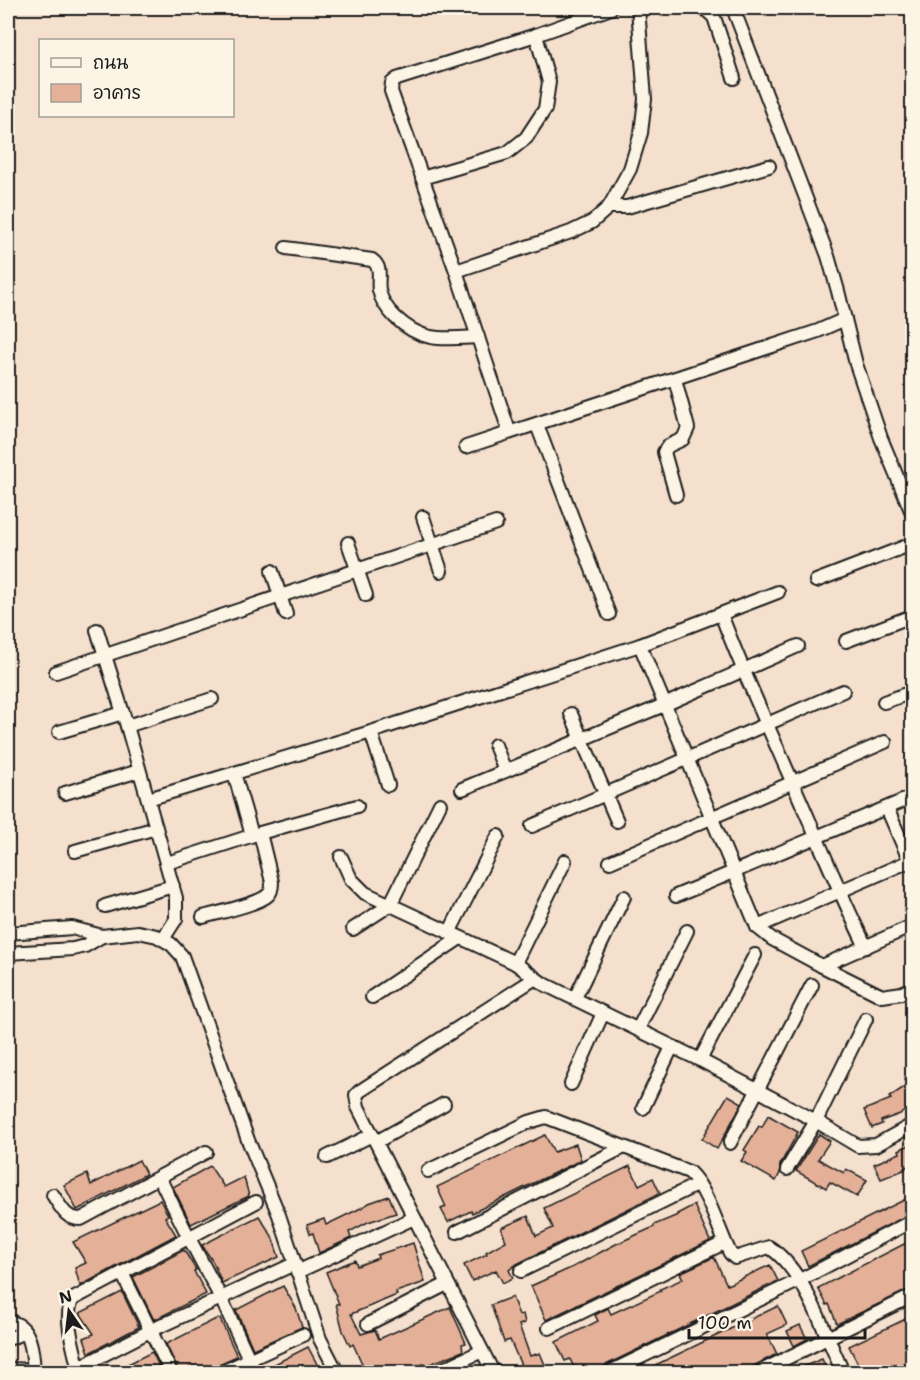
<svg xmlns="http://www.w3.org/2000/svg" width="920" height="1380" viewBox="0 0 920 1380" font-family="'Shantell Sans','Playpen Sans Thai',sans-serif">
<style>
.building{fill:#e4b097;stroke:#1c1c1c;stroke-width:1.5}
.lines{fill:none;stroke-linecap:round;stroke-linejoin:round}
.street-casing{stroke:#1c1c1c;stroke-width:16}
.street{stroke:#fcf5e5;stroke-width:12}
</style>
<rect width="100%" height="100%" fill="#f5e0ce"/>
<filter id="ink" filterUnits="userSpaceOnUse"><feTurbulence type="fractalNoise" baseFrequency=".0167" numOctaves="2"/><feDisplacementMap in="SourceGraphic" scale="12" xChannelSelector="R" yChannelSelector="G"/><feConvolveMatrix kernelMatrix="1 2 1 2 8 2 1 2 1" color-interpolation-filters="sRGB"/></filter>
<g filter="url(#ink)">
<!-- building -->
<g class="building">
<polygon points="912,1082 912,1106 900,1114 881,1121 882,1124 872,1128 864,1110 891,1099 889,1097"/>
<polygon points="728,1095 742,1103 717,1149 702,1139"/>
<polygon points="768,1115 798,1132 780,1165 780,1173 776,1181 741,1161 747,1152 744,1150 759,1126 762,1127"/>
<polygon points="819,1134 830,1141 818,1159 844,1173 846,1169 867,1180 857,1197 830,1182 826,1188 796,1171"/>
<polygon points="545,1135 554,1152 576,1144 581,1160 472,1213 471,1211 448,1222 441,1209 446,1207 437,1187"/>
<polygon points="911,1144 912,1164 903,1169 904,1170 881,1179 874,1164 900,1153 899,1150"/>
<polygon points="139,1160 146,1174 77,1210 64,1185 87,1174 91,1185"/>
<polygon points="210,1166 224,1187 244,1177 249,1196 191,1224 173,1187"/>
<polygon points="630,1166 639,1185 653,1178 660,1193 517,1264 509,1270 513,1278 503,1283 496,1270 472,1281 464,1265 487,1254 486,1252 506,1241 501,1228 528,1216 536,1236 553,1228 544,1208"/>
<polygon points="389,1196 396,1213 368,1222 349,1232 351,1238 319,1253 313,1233 310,1234 307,1225 324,1219 326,1225 361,1208 369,1203"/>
<polygon points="912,1196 912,1213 808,1266 801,1251"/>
<polygon points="160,1200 168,1215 165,1217 176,1235 80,1286 75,1268 86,1263 73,1242"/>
<polygon points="694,1205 710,1241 546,1320 531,1286 573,1267 616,1244 654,1227 654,1225 678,1215 677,1214"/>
<polygon points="259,1216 272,1236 279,1257 222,1283 213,1262 202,1245"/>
<polygon points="912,1240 912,1288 837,1324 829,1304 827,1305 818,1288"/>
<polygon points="413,1243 425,1282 396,1292 397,1295 351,1314 361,1334 375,1330 379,1339 450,1307 466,1343 462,1344 463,1351 425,1366 424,1364 400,1372 366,1372 353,1344 350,1346 343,1331 336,1304 339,1304 326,1272 355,1260 357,1266 378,1258 377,1255"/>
<polygon points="184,1250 196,1270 194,1271 206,1294 154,1320 133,1277"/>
<polygon points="714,1257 727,1285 770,1265 778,1281 606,1365 597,1372 576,1372 570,1359 565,1361 556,1342 598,1321 595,1315 608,1308 611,1314 661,1291 660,1289 683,1279 680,1273"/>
<polygon points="283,1286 296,1308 302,1327 253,1349 236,1310"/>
<polygon points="122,1292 139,1327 89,1353 84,1338 94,1334 80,1313"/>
<polygon points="512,1297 519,1315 523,1314 525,1323 519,1325 530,1356 540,1353 548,1372 524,1372 510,1340 504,1342 491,1305"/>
<polygon points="778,1306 787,1325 767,1334 777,1354 755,1365 751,1370 746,1372 706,1372 703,1367 691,1372 641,1372"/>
<polygon points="912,1316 912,1360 900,1365 894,1372 862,1372 849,1346"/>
<polygon points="216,1319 220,1319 237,1356 219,1364 211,1372 179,1372 166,1344"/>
<polygon points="800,1325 807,1339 794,1346 787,1331"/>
<polygon points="308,1347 318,1366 304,1372 263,1372 263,1370"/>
<polygon points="152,1352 160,1368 151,1372 112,1372"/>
<polygon points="822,1359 828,1372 790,1372"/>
</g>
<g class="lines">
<!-- street casing -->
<g class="street-casing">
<g id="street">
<polyline points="704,8 714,17 734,78"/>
<polyline points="733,8 828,256 838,291 856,364 881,438 912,513"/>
<polyline points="422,178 507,153 526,138 545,109 549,82 536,35"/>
<polyline points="609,207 627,207 769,166"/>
<path d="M286 248 372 260C383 268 377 278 379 290 381 301 388 310 395 317 422 343 443 339 478 337"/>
<polyline points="456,271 571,232 592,222 609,207 630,169 641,133 645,99 638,8"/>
<polyline points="675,379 688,428 683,439 668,446 664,452 676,495"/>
<polyline points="537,425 609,614"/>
<polyline points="509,431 456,271 391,91 392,83 397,79 536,35 611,8"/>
<polyline points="466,447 818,331 845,319"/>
<polyline points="423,517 441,571"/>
<polyline points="348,543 366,595"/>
<polyline points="272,571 286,614"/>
<polyline points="816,581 912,544"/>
<path d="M721 614C742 670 767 724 791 779 816 835 839 892 866 947"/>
<polyline points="97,630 127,726 176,898 176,919 163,939"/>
<polyline points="846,641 912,616"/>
<polyline points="640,645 757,927 772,939 822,966 882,996 902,993 912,988"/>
<polyline points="56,672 496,523"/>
<polyline points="884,702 912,692"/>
<polyline points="571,714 617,821"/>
<polyline points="127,726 212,699"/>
<polyline points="59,732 123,713"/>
<polyline points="371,732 388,785"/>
<polyline points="495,745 505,771"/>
<polyline points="234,773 252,835"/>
<polyline points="462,789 664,705 798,646"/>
<polyline points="65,793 139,771"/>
<polyline points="148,799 371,732 640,645 778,592"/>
<polyline points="887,808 912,866"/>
<polyline points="532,826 843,691"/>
<polyline points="75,851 156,828"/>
<polyline points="341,857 351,879 365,893 515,963 542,983 700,1060 816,1121 858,1146 876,1145 912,1125"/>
<polyline points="610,862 885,742"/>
<polyline points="167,863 260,833 357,806"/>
<polyline points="676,896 912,797"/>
<polyline points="105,906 173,886"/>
<path d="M203 917C217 913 259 904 268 895 272 892 272 886 272 882L260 833"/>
<polyline points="757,927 912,860"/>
<polyline points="353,929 390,905 440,804"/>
<polyline points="8,933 72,928 102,936 138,932 157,936 171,944 182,956 248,1140 279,1215 320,1339 337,1372"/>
<polyline points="449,933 498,836"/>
<polyline points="8,953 73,949 85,946 102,936"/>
<polyline points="515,963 565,861"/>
<polyline points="822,966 912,926"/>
<polyline points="372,997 460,938"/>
<polyline points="575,998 624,897"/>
<polyline points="638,1029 687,931"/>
<polyline points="700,1060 755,955"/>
<polyline points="571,1084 603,1013"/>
<polyline points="643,1108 672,1047"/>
<polyline points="376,1142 444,1104"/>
<polyline points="730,1143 812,985"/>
<polyline points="206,1152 159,1177 189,1238 221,1298 255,1372"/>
<polyline points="327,1157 372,1135"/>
<polyline points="787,1169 816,1121 866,1019"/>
<path d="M428 1171 529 1122 546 1117 689 1172C708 1190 718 1229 730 1253L735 1258 769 1247C805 1270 825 1335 843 1372"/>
<path d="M53 1195C61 1207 65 1219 81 1219L159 1177"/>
<polyline points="457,1232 622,1148"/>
<polyline points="521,1271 698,1184"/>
<polyline points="297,1272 414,1218"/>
<polyline points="122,1273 171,1372"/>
<path d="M8 1322C32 1323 33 1355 34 1372"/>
<polyline points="368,1324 447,1284"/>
<polyline points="549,1328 724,1243"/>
<polyline points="8,1339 25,1332"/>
<polyline points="78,1368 150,1331 294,1264"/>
<polyline points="8,1369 34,1370"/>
<path d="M79 1372C76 1353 62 1316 73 1299L256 1202"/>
<polyline points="222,1372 303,1335"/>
<polyline points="437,1372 482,1351"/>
<polyline points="493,1372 358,1107 356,1095 360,1091 534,979"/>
<polyline points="610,1372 800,1280 912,1221"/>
<polyline points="759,1372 912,1296"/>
<polyline points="904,1372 912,1368"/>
</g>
</g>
<!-- street -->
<use href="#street" class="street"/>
</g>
</g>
<!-- margin -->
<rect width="920" height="1380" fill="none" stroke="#fcf5e5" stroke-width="30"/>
<rect x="15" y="15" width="890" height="1350" fill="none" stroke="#1c1c1c" stroke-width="2" filter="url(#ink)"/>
<!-- legend -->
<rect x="39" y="39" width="195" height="78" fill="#fcf5e5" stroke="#a29e95" stroke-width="1.5"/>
<rect x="51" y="58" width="30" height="9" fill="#fcf5e5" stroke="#a29e95" stroke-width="1.5"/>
<text x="93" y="69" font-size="18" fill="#1c1c1c">ถนน</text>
<rect x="51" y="84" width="30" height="18" fill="#e4b097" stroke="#a29e95" stroke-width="1.5"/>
<text x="93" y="99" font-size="18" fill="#1c1c1c">อาคาร</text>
<!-- north arrow -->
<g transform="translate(69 1311) rotate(346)" stroke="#fcf5e5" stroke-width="4.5" paint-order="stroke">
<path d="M0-4.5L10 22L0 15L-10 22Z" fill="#1c1c1c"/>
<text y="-9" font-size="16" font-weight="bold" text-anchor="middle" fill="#1c1c1c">N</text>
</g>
<!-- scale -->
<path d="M689 1329v9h176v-9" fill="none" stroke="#1c1c1c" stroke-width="3"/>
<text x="698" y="1329" font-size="18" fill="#1c1c1c" stroke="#fcf5e5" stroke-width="4.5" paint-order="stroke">100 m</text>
</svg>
